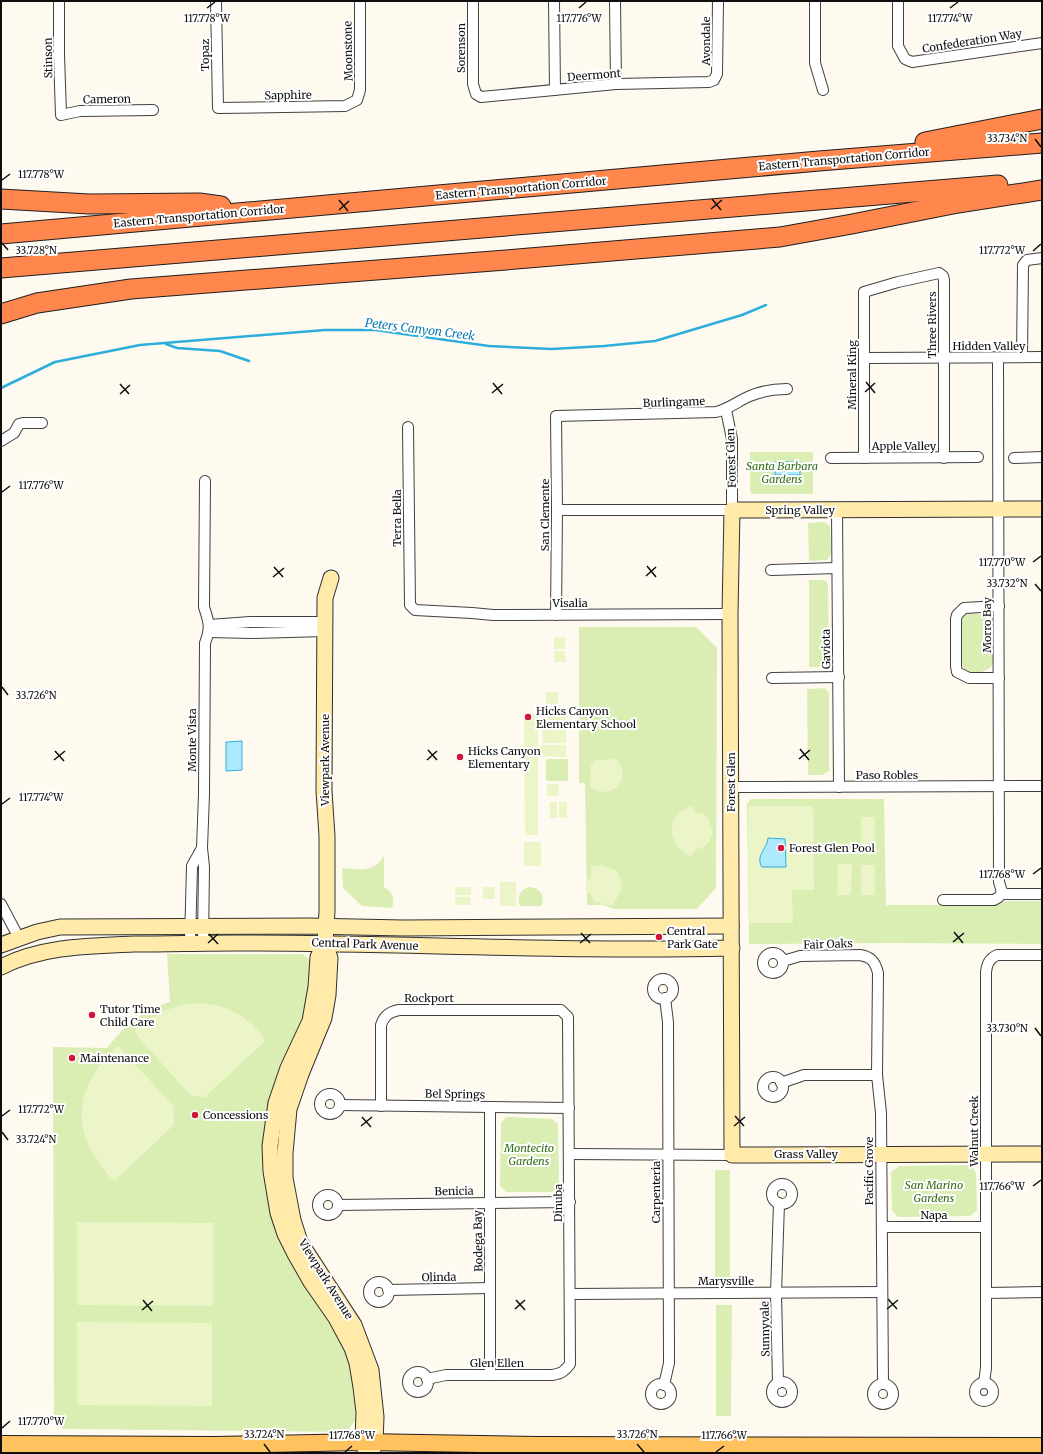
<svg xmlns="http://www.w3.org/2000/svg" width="1043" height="1454" viewBox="0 0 1043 1454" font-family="Merriweather,serif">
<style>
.green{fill:#daeeb4}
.pitch{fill:#ebf5c7}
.water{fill:#adeafd;stroke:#2caedc}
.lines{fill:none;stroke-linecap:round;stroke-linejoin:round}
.stream{stroke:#2caedc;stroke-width:2.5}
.street-casing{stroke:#414141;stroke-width:12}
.secondary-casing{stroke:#303030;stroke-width:17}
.primary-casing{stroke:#1f1f1f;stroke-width:18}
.highway-casing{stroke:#1f1f1f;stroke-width:21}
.street{stroke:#fff;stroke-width:10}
.secondary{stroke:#ffeaaa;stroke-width:15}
.primary{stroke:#ffc25f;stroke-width:16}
.highway{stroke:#ff864d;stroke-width:19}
.ticks{fill:none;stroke:#0e0e0e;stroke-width:1.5}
.poi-dot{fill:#ce1638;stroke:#fff;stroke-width:1.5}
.labels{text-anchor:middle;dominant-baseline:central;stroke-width:4;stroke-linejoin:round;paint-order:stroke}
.street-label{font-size:11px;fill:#0e0e0e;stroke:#fff}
.park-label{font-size:11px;font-style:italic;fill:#346e16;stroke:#fff}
.poi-label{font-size:11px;fill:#0e0e0e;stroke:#fff;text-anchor:start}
.water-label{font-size:12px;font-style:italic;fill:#097dae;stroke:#fff}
.ticks-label{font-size:10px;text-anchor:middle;fill:#0e0e0e;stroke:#fff;stroke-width:4;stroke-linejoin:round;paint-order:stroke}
</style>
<rect width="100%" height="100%" fill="#fffaef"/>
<!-- green -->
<g class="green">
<polygon points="750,452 813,452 813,494 752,494 750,491"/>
<polygon points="825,522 830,526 831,552 830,556 827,560 809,561 808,523"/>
<polygon points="809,580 825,580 828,584 829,664 826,667 809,667"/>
<path d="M968 613 984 614 991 619 993 663C990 673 969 676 964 668 960 662 960 628 962 621 963 617 965 615 968 613Z"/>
<path d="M579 627H696L717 648 716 888 697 909H614C606 904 596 905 587 905L585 783H579Z"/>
<polygon points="825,688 829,693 829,771 822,775 808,775 807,689"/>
<polygon points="547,759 568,759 568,781 548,781 546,780 546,762"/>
<polygon points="751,799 884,799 886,905 996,905 1007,901 1042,901 1042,944 891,943 749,944 747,804"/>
<path d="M384 856V887C392 891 396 899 392 908L362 906 343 888 342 868C361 869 372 874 384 856Z"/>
<path d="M529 887C539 887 546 896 541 906H520C516 897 520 890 529 887Z"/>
<path d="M167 954H302L311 960 306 1011 275 1084 277 1232C282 1246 288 1260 296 1273 311 1299 332 1320 343 1348 352 1371 355 1396 356 1420L346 1432 63 1429 54 1420 53 1047 107 1048C125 1025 142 1011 170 1002Z"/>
<polygon points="506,1117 552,1119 558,1124 559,1186 552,1192 506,1192 500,1186 501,1123"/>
<polygon points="971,1165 976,1173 977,1210 970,1216 898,1217 892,1210 891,1172 900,1166"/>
<rect x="715" y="1170" width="15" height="112"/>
<polygon points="716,1305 732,1305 731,1416 716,1416"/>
</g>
<!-- pitch -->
<g class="pitch">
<rect x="554" y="637" width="11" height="12"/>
<polygon points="554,651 565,651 566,662 554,662"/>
<rect x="546" y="692" width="12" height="12"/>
<polygon points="542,708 566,708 566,724 543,724"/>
<polygon points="524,714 538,714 538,835 525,835"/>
<polygon points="542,726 566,726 566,743 543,743"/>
<polygon points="541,745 566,745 566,757 541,756"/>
<path d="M616 759C634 779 611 802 590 787L591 765 596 760Z"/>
<rect x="547" y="784" width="12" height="12"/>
<rect x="550" y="802" width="7" height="16"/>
<rect x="559" y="802" width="8" height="16"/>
<path d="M691 806 699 814 702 812 711 822 709 824 712 827V835L709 838 711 840 702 849 699 847 691 856C677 851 667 834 674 820 677 813 685 809 691 806Z"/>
<polygon points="748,806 813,806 814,890 792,890 793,923 749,923"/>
<polygon points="861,817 875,817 875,848 861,847"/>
<rect x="524" y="842" width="17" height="24"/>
<polygon points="838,864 852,864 851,895 837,895"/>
<path d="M601 865 616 870C622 878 623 887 618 896 616 900 614 901 614 905H601L600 902H596L591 897V893H587L586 879H591V867Z"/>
<rect x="861" y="865" width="14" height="30"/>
<rect x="500" y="882" width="16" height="24"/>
<rect x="455" y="887" width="16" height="8"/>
<rect x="483" y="887" width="12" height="12"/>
<polygon points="455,897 470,897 471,905 455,905"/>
<path d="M198 1003C230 1005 245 1015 266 1040L205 1097 191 1096 134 1032C140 1027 146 1022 152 1018 166 1008 181 1005 198 1003Z"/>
<path d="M118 1046 173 1105 174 1125 114 1181C70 1136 71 1088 118 1046Z"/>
<polygon points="77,1222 213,1223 213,1306 77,1305"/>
<polygon points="77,1322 212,1323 212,1406 77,1405"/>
</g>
<!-- water -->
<g class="water">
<rect x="775" y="462" width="25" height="13"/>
<polygon points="242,741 242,770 226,771 226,742"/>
<path d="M768 838 785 839 786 867H762C755 856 767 849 768 838Z"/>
</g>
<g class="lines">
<!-- stream -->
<g class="stream">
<polyline points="166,344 177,348 220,351 249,361"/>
<polyline points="1,388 55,362 140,345 325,330 375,330 489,346 552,349 604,346 655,341 742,315 766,305"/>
</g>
<!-- street casing -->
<g class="street-casing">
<g id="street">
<polyline points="59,1 59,55 61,115 80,111 153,110"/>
<polyline points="216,1 218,108 345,106 357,100 360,90 360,1"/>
<polyline points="473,1 473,84 476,94 481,97 616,84 709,82 714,80 717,74 718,1"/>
<polyline points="554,1 555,90"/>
<polyline points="615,1 616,84"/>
<polyline points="815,1 815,63 823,90"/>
<polyline points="898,1 898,46 905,59 912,62 1042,43"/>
<polyline points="1022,357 1023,265 1027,260 1042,258"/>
<polyline points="864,358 1042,357"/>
<polyline points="998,358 999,882 1002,892"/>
<polyline points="408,427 410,605 415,610 472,613 493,615 730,614"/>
<polyline points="1,441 14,433 19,424 23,423 42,423"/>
<polyline points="831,458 978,457"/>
<polyline points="864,458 864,292 898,282 939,273 943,276 944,280 944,458"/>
<polyline points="1014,458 1042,457"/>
<polyline points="837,509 839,787"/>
<polyline points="557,510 732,510 732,439 726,410"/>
<polyline points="771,570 837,568"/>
<polyline points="999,606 964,608 957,615 956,619 956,666 957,672 969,678 999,678"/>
<path d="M556 615 557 510 556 416 716 412C729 409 738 401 750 396 762 391 774 389 787 389"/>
<polyline points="209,625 250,622 325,622"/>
<polyline points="209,632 251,633 325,631"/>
<polyline points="772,678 839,677"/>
<polyline points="732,787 1042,786"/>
<polyline points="1002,892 1006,894 1042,894"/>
<polyline points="943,900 994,900 999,897 1002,892"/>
<polyline points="1,904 19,938"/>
<polyline points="190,943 192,866 202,848"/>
<path d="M203 943 204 867 202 848 204 794 205 643C211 628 209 622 204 607L205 481"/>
<circle cx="773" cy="963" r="10"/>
<path d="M783 961 800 956 860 955C871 957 875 961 878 973L877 1075 881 1113 883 1384"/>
<circle cx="663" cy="989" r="10"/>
<circle cx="773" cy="1087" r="10"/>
<polyline points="781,1083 804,1075 877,1075"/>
<circle cx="330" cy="1104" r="10"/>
<polyline points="340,1105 569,1108"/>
<path d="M381 1106V1025C384 1016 389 1012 399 1010H561L568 1017 570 1364C565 1371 561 1374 552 1375H446L427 1379"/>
<polyline points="490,1107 490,1375"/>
<polyline points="570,1154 732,1155"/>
<circle cx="782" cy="1194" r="10"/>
<circle cx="328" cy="1205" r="10"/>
<polyline points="338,1205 570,1202"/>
<polyline points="882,1227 986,1227"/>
<circle cx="379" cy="1292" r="10"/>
<polyline points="388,1290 490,1288"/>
<polyline points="986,1293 1042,1292"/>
<polyline points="571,1294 882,1292"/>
<circle cx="418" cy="1382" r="10"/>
<circle cx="782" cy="1392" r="10"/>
<circle cx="984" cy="1392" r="9"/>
<polyline points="778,1383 776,1293 779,1203"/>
<path d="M984 1383 986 1368V972C987 964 989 959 997 955H1042"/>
<circle cx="661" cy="1394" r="10"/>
<circle cx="883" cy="1394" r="10"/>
<polyline points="664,1385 669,1363 668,1022 665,998"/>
</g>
</g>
<!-- secondary casing -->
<g class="secondary-casing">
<g id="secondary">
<polyline points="1042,509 732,510 730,614 732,1155 1042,1154"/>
<polyline points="331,578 325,598 324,791 327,836 327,911 325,943 318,957 316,987 310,1021 288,1068 276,1103 270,1146 271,1171 278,1213 285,1234 295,1254 311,1282 336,1318 352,1348 357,1363 361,1387 364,1412 363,1442 366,1453"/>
<polyline points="325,943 330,958 328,995 324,1018 301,1074 289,1109 285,1153 285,1178 293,1220 300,1242 354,1325 371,1370 376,1417 375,1442 372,1453"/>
<polyline points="1,945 37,932 60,927 308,926 403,928 731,926"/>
<path d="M1 967C42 946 89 946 134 944 168 944 201 943 234 943 400 943 566 952 732 948"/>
</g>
</g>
<!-- primary casing -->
<g class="primary-casing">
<polyline id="primary" points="1,1444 213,1445 363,1442 539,1445 1042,1446"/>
</g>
<!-- highway casing -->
<g class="highway-casing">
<g id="highway">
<polyline points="925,142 1042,119"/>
<polyline points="1,199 89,204 199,203 221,206"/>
<polyline points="1,234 819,161 1042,143"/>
<polyline points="1,268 998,185"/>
<polyline points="1,314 37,303 131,289 506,260 780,237 852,224 958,203 1042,190"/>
</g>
</g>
<!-- street -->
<use href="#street" class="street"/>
<!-- secondary -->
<use href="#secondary" class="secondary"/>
<!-- primary -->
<use href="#primary" class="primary"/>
<!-- highway -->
<use href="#highway" class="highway"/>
</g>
<!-- ticks -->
<path class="ticks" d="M207 8 215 2M579 8 586 2M950 8 958 2M1035 139 1041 147M2 180 10 174M712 199 721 210M339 200 348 211M711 209 722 200M339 210 349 201M2 243 8 250M1033 251 1041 244M866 382 875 393M493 383 502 394M120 384 129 394M865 392 875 383M492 393 503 384M120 394 130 385M2 492 10 486M1033 562 1041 556M647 566 656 577M274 567 283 577M646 576 656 567M273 577 284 568M1035 584 1041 591M2 687 8 695M800 749 809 760M428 750 437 760M55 751 64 761M799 759 810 750M54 760 65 751M427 760 437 751M2 804 10 798M1033 874 1041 868M954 932 963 943M581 933 590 943M209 934 218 944M953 942 964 933M208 943 218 934M580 943 591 934M1035 1028 1041 1036M2 1116 10 1110M735 1116 744 1126M362 1117 371 1127M361 1126 372 1117M734 1126 745 1117M2 1132 8 1140M1033 1186 1041 1180M888 1299 897 1309M143 1300 152 1311M516 1300 525 1310M515 1309 525 1300M887 1309 898 1300M142 1310 153 1301M2 1428 10 1421M264 1444 270 1452M637 1444 644 1452M345 1452 352 1446M716 1452 724 1446"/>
<!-- markers -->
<g class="poi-dot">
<circle cx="528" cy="717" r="4"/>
<circle cx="460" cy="757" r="4"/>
<circle cx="781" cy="848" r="4"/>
<circle cx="659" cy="937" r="4"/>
<circle cx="92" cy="1015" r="4"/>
<circle cx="72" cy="1058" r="4"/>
<circle cx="195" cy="1115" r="4"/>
</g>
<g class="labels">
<!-- street labels -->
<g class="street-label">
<text transform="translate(706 41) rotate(-90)">Avondale</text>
<text transform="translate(972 41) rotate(-9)">Confederation Way</text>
<text transform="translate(461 48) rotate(-90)">Sorenson</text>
<text transform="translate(348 51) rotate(-91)">Moonstone</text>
<text transform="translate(205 55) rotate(-90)">Topaz</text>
<text transform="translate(48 58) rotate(-91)">Stinson</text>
<text transform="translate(594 75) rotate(-5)">Deermont</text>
<text transform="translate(288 95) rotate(-1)">Sapphire</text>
<text transform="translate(107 99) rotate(-1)">Cameron</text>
<text transform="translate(844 159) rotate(-5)">Eastern Transportation Corridor</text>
<text transform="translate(521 188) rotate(-5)">Eastern Transportation Corridor</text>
<text transform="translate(199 216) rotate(-5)">Eastern Transportation Corridor</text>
<text transform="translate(932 325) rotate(-90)">Three Rivers</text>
<text x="989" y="346">Hidden Valley</text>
<text transform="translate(852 375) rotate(-90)">Mineral King</text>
<text transform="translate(674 402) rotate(-2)">Burlingame</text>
<text x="904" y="446">Apple Valley</text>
<text transform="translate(731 458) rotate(-92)">Forest Glen</text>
<text x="800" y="510">Spring Valley</text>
<text transform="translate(545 515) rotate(-90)">San Clemente</text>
<text transform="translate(397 518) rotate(-90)">Terra Bella</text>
<text x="570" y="603">Visalia</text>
<text transform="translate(987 625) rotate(-90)">Morro Bay</text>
<text transform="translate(826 649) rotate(-91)">Gaviota</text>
<text transform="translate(192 740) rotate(-90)">Monte Vista</text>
<text transform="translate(325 760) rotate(-90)">Viewpark Avenue</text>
<text x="887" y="775">Paso Robles</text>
<text transform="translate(731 782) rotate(-90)">Forest Glen</text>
<text transform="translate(365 944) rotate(2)">Central Park Avenue</text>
<text transform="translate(828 944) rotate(-2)">Fair Oaks</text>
<text x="429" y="998">Rockport</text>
<text transform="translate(455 1094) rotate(1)">Bel Springs</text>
<text transform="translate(974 1131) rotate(-90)">Walnut Creek</text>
<text x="806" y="1154">Grass Valley</text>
<text transform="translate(869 1171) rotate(-90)">Pacific Grove</text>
<text transform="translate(454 1191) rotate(-1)">Benicia</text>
<text transform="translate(656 1192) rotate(-90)">Carpenteria</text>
<text transform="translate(558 1203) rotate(-90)">Dinuba</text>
<text x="934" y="1215">Napa</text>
<text transform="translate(478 1241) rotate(-91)">Bodega Bay</text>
<text transform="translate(439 1277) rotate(-1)">Olinda</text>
<text transform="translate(326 1279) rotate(58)">Viewpark Avenue</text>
<text x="726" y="1281">Marysville</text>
<text transform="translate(765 1329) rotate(-91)">Sunnyvale</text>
<text x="497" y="1363">Glen Ellen</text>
</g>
<!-- park labels -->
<g class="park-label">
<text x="782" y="466">Santa Barbara<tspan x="782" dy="13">Gardens</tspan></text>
<text x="529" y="1148">Montecito<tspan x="529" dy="13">Gardens</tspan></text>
<text x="934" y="1185">San Marino<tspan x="934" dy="13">Gardens</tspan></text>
</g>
<!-- poi labels -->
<g class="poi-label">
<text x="536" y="711">Hicks Canyon<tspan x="536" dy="13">Elementary School</tspan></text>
<text x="468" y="751">Hicks Canyon<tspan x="468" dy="13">Elementary</tspan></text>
<text x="789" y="848">Forest Glen Pool</text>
<text x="667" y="931">Central<tspan x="667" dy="13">Park Gate</tspan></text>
<text x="100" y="1009">Tutor Time<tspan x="100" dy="13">Child Care</tspan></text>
<text x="80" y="1058">Maintenance</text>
<text x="203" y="1115">Concessions</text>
</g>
<!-- water labels -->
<g class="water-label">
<text transform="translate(420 329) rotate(7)">Peters Canyon Creek</text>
</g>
</g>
<g class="ticks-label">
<text x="207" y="22">117.778°W</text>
<text x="579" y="22">117.776°W</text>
<text x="950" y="22">117.774°W</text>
<text x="1007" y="142">33.734°N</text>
<text x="41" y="178">117.778°W</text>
<text x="36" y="254">33.728°N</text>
<text x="1002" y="254">117.772°W</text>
<text x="41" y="489">117.776°W</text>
<text x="1002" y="566">117.770°W</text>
<text x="1007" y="587">33.732°N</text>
<text x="36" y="699">33.726°N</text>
<text x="41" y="801">117.774°W</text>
<text x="1002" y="878">117.768°W</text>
<text x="1007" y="1032">33.730°N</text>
<text x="41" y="1113">117.772°W</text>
<text x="36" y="1143">33.724°N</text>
<text x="1002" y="1190">117.766°W</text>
<text x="41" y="1425">117.770°W</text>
<text x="264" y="1438">33.724°N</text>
<text x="637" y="1438">33.726°N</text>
<text x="352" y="1439">117.768°W</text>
<text x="724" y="1439">117.766°W</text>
</g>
<!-- border -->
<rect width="1043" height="1454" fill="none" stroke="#0e0e0e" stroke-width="4"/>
</svg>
